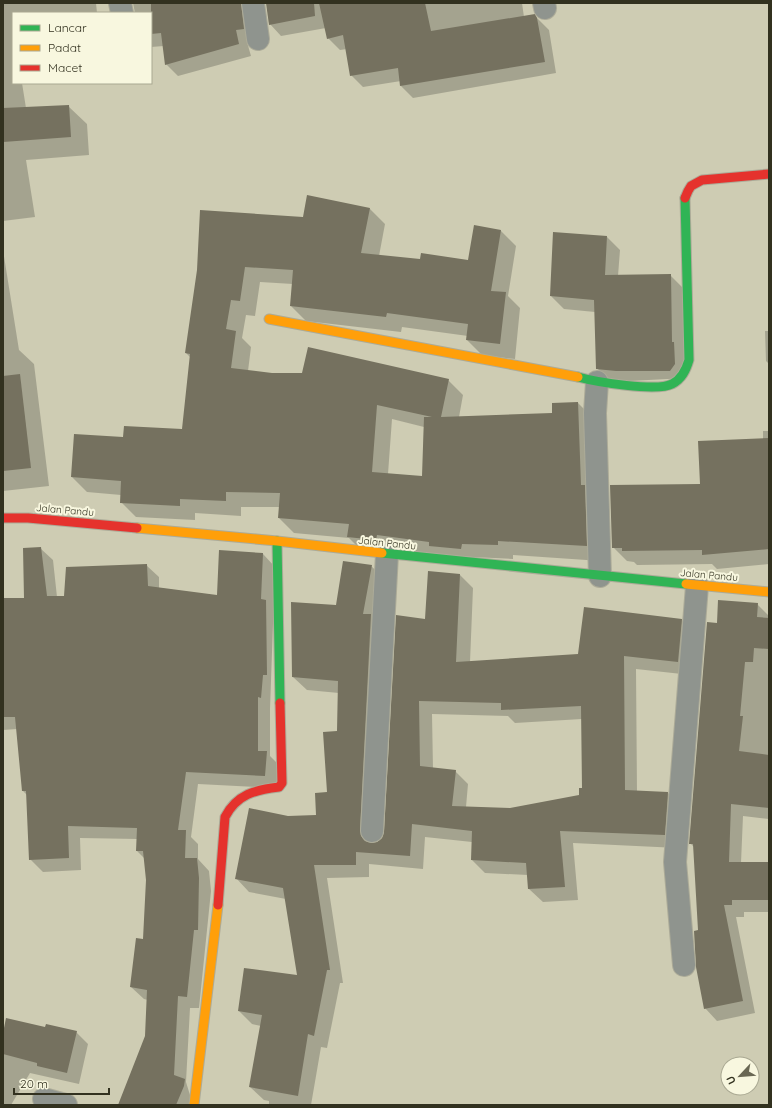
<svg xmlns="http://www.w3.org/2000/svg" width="772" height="1108" viewBox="0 0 772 1108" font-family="Quicksand,sans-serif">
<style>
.shadow{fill:#0003;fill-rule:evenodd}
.building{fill:#75715f;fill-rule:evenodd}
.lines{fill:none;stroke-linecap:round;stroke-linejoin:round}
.street-casing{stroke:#acab98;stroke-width:24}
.fast-casing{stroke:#acab98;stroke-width:11}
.slow-casing{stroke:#acab98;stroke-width:11}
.jam-casing{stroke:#acab98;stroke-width:11}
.street{stroke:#8f948e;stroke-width:22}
.fast{stroke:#30b455;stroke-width:9}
.slow{stroke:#ff9f0a;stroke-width:9}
.jam{stroke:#e5322d;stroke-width:9}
.labels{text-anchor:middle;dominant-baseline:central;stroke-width:4;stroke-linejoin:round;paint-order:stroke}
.street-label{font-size:10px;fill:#32311f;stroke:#f8f7df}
</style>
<rect width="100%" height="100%" fill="#ceccb3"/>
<!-- shadow -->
<g class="shadow">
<polygon points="3,3 96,3 97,13 13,13 13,83 22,83 26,108 68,106 87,124 89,155 26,160 35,217 3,221"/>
<polygon points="133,3 262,3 255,41 247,42 251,56 178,76 166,64 164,46 151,47 151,13 135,13"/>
<polygon points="267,3 522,3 524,17 534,15 549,30 556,73 413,98 401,86 401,81 363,87 351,75 347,49 340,50 328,38 326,28 281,36 270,24"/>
<path d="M370 209 385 224 379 256 421 261H469L475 226 501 231 516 246 508 296 520 308 515 359 482 355 467 340 468 336 402 327 401 332 306 321 291 306 293 284 260 282 255 316 246 315 242 338 251 347 248 371 272 374 448 380 463 395 459 417 553 414 578 403 593 418 601 561 513 555V559L363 552 349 538 294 533 279 518 280 507H241V516L195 513V520L136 517 121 502V495L87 492 72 477 124 438 183 430 191 358 186 353 198 270 304 218ZM392 419 424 427 423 477 388 474Z"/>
<polygon points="607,237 620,250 618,276 670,275 684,289 687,378 610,382 597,368 595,312 564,309 551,296"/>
<polygon points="3,250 19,350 34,364 49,486 3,491"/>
<polygon points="765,331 769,331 769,364 766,361"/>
<polygon points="763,431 769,431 769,564 717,569 712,564 637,565 634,562 627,561 613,547 701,485 763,439"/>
<polygon points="40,548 53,560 57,597 65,597 146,565 159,577 159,588 218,596 220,551 263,554 275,567 270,709 270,756 279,765 278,788 198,784 191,837 198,844 198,859 209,871 211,891 199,1008 190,1008 186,1082 193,1105 119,1105 146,1036 148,1000 144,999 131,987 144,941 147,880 145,859 137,851 137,839 80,838 81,870 43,872 30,859 28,796 23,791 17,729 3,730 3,599 25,599"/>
<path d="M371 566 385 579 384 628 372 844 378 843 383 839 426 620 460 575 473 588 470 662 579 655 681 619 695 633 691 675 636 669 637 792 668 793 681 806 678 848 573 843 578 900 543 902 529 889 528 875 485 873 472 860V842L425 837 423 869 369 864V877L327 878 343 983H340L327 1048 321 1047 311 1105H269V1101L264 1100 250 1087 261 1026 252 1024 239 1011 298 976 286 899 249 892 236 878 288 817 317 816 328 793 338 732 339 693 307 690 293 677 336 606ZM432 714 508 716 515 723 582 719 583 789 580 796 510 809 466 807 468 784 455 771 433 769Z"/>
<polygon points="757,604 769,616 769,819 743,816 741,863 769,863 769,912 744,912 744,917 736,917 755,1013 717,1021 705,1008 699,931 695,848 690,843 718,624"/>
<polygon points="46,1028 76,1032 88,1044 79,1084 30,1073 11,1105 3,1105 3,1030 5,1031"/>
</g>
<!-- building -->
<g class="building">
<polygon points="151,3 241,3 244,29 236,30 239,44 165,65 161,33 151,34"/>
<polygon points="266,3 314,3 315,16 269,25"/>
<polygon points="319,3 425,3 431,31 535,14 537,18 545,62 400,86 398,68 350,76 343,35 327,39"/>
<polygon points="69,105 71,137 3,142 3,108"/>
<path d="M307 195 370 208 361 253 420 259 421 253 468 260 474 225 501 230 491 291 506 292 500 344 466 340 468 324 387 313 386 317 290 306 293 270 245 267 240 301 231 300 226 329 236 331 231 368 272 373H302L308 347 449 379 441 417 552 413V403L578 402 581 485H585L587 546 498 541V545L462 544 461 549 429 546V542L377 535 376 540 347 537 349 524 278 518 280 493 226 492V501L180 499V506L120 503 121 481 71 477 74 434 123 437 124 426 182 429 190 354 185 353 197 270 200 210 303 217ZM377 405 432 417H424L422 476 372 472Z"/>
<polygon points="553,232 607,236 605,275 671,274 672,342 674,342 675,364 670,371 616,371 596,369 594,300 550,296"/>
<polygon points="20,374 31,468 3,471 3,376"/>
<polygon points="769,438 769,549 702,555 702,550 622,551 622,548 612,548 610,485 700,484 698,441"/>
<polygon points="41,547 47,596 64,596 66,567 147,564 148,586 217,595 219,550 263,553 261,599 266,600 267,675 263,675 261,698 258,697 258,751 267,751 265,776 186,772 178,830 186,830 185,858 197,858 199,878 198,930 194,930 187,997 178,996 174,1075 185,1079 184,1086 176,1105 118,1105 145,1036 147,990 130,987 136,938 143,939 146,880 143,851 136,851 137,828 68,826 69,858 29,860 26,791 22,791 15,717 3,717 3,598 24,598 23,548"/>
<path d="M343 561 372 565 363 614H371L360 830 361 836 365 841 371 843 377 842 382 838 384 832 396 615 425 619 428 571 460 574 456 662 578 654 584 607 682 619 678 662 624 656 625 790 668 792 665 835 560 831 565 887 528 889 526 863 471 860 472 831 412 824 410 856 356 852V865H314L330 970H327L314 1036 308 1034 298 1096 249 1087 262 1015 238 1011 244 968 297 975 283 888 235 879 249 808 288 816 316 815 315 793 327 792 323 732 337 731 338 681 292 677 291 602 336 605ZM419 701 501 703V710L581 706 582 788H579V795L510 808 452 806 456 770 420 766Z"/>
<polygon points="718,600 758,603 757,617 769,618 769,649 754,648 753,662 745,662 740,716 743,716 739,751 769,755 769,808 731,804 729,862 769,862 769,900 732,900 732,905 724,905 743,1001 704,1009 696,967 694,931 698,930 693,844 689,844 707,622 717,623"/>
<polygon points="6,1018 45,1027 46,1024 77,1031 67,1073 37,1066 37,1063 3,1054 3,1033"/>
</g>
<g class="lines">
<!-- street casing -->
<g class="street-casing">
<g id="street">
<polyline points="120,3 122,13"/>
<polyline points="253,3 258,39"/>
<polyline points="544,3 545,8"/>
<polyline points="597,382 595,413 600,576"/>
<polyline points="372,831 387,554"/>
<polyline points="684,965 675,862 697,586"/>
<polyline points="44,1099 66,1105"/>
</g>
</g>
<!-- fast casing -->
<g class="fast-casing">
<g id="fast">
<path d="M578 377C596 382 657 392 672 384 682 379 686 370 689 360L685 198"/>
<polyline points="277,541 280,703"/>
<polyline points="382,553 686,584"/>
</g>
</g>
<!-- slow casing -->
<g class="slow-casing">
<g id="slow">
<polyline points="269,319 578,377"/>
<polyline points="137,528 277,541 382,553"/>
<polyline points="686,584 769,592"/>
<polyline points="194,1105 218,905"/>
</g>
</g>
<!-- jam casing -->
<g class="jam-casing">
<g id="jam">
<polyline points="685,198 688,191 691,186 702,180 769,174"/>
<polyline points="3,518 28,518 137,528"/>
<path d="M218 905 225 817C237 794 255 790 279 787L282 783 280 703"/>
</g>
</g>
<!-- street -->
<use href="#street" class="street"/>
<!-- fast -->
<use href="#fast" class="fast"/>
<!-- slow -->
<use href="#slow" class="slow"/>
<!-- jam -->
<use href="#jam" class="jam"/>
</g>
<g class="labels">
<!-- street labels -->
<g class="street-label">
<text transform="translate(65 510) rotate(5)">Jalan Pandu</text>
<text transform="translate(387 543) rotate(6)">Jalan Pandu</text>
<text transform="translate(709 575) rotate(5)">Jalan Pandu</text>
</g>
</g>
<!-- border -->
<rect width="772" height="1108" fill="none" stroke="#32311f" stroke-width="8"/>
<!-- legend -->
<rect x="12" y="12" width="140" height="72" fill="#f8f7df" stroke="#a9a892"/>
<rect x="20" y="25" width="20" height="6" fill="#30b455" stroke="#a9a892"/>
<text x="48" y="32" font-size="12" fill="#32311f">Lancar</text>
<rect x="20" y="45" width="20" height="6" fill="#ff9f0a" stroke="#a9a892"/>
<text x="48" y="52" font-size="12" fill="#32311f">Padat</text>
<rect x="20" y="65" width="20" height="6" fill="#e5322d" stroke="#a9a892"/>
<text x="48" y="72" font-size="12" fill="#32311f">Macet</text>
<!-- north arrow -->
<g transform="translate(740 1076) rotate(244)"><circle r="19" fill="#f8f7df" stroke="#a9a892"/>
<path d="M0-3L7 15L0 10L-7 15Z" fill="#696753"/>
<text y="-6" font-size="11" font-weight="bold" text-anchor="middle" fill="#32311f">U</text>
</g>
<!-- scale -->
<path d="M14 1088v6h95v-6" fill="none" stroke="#32311f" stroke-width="2"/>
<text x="20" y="1088" font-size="12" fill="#32311f" stroke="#f8f7df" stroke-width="3" paint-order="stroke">20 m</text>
</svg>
